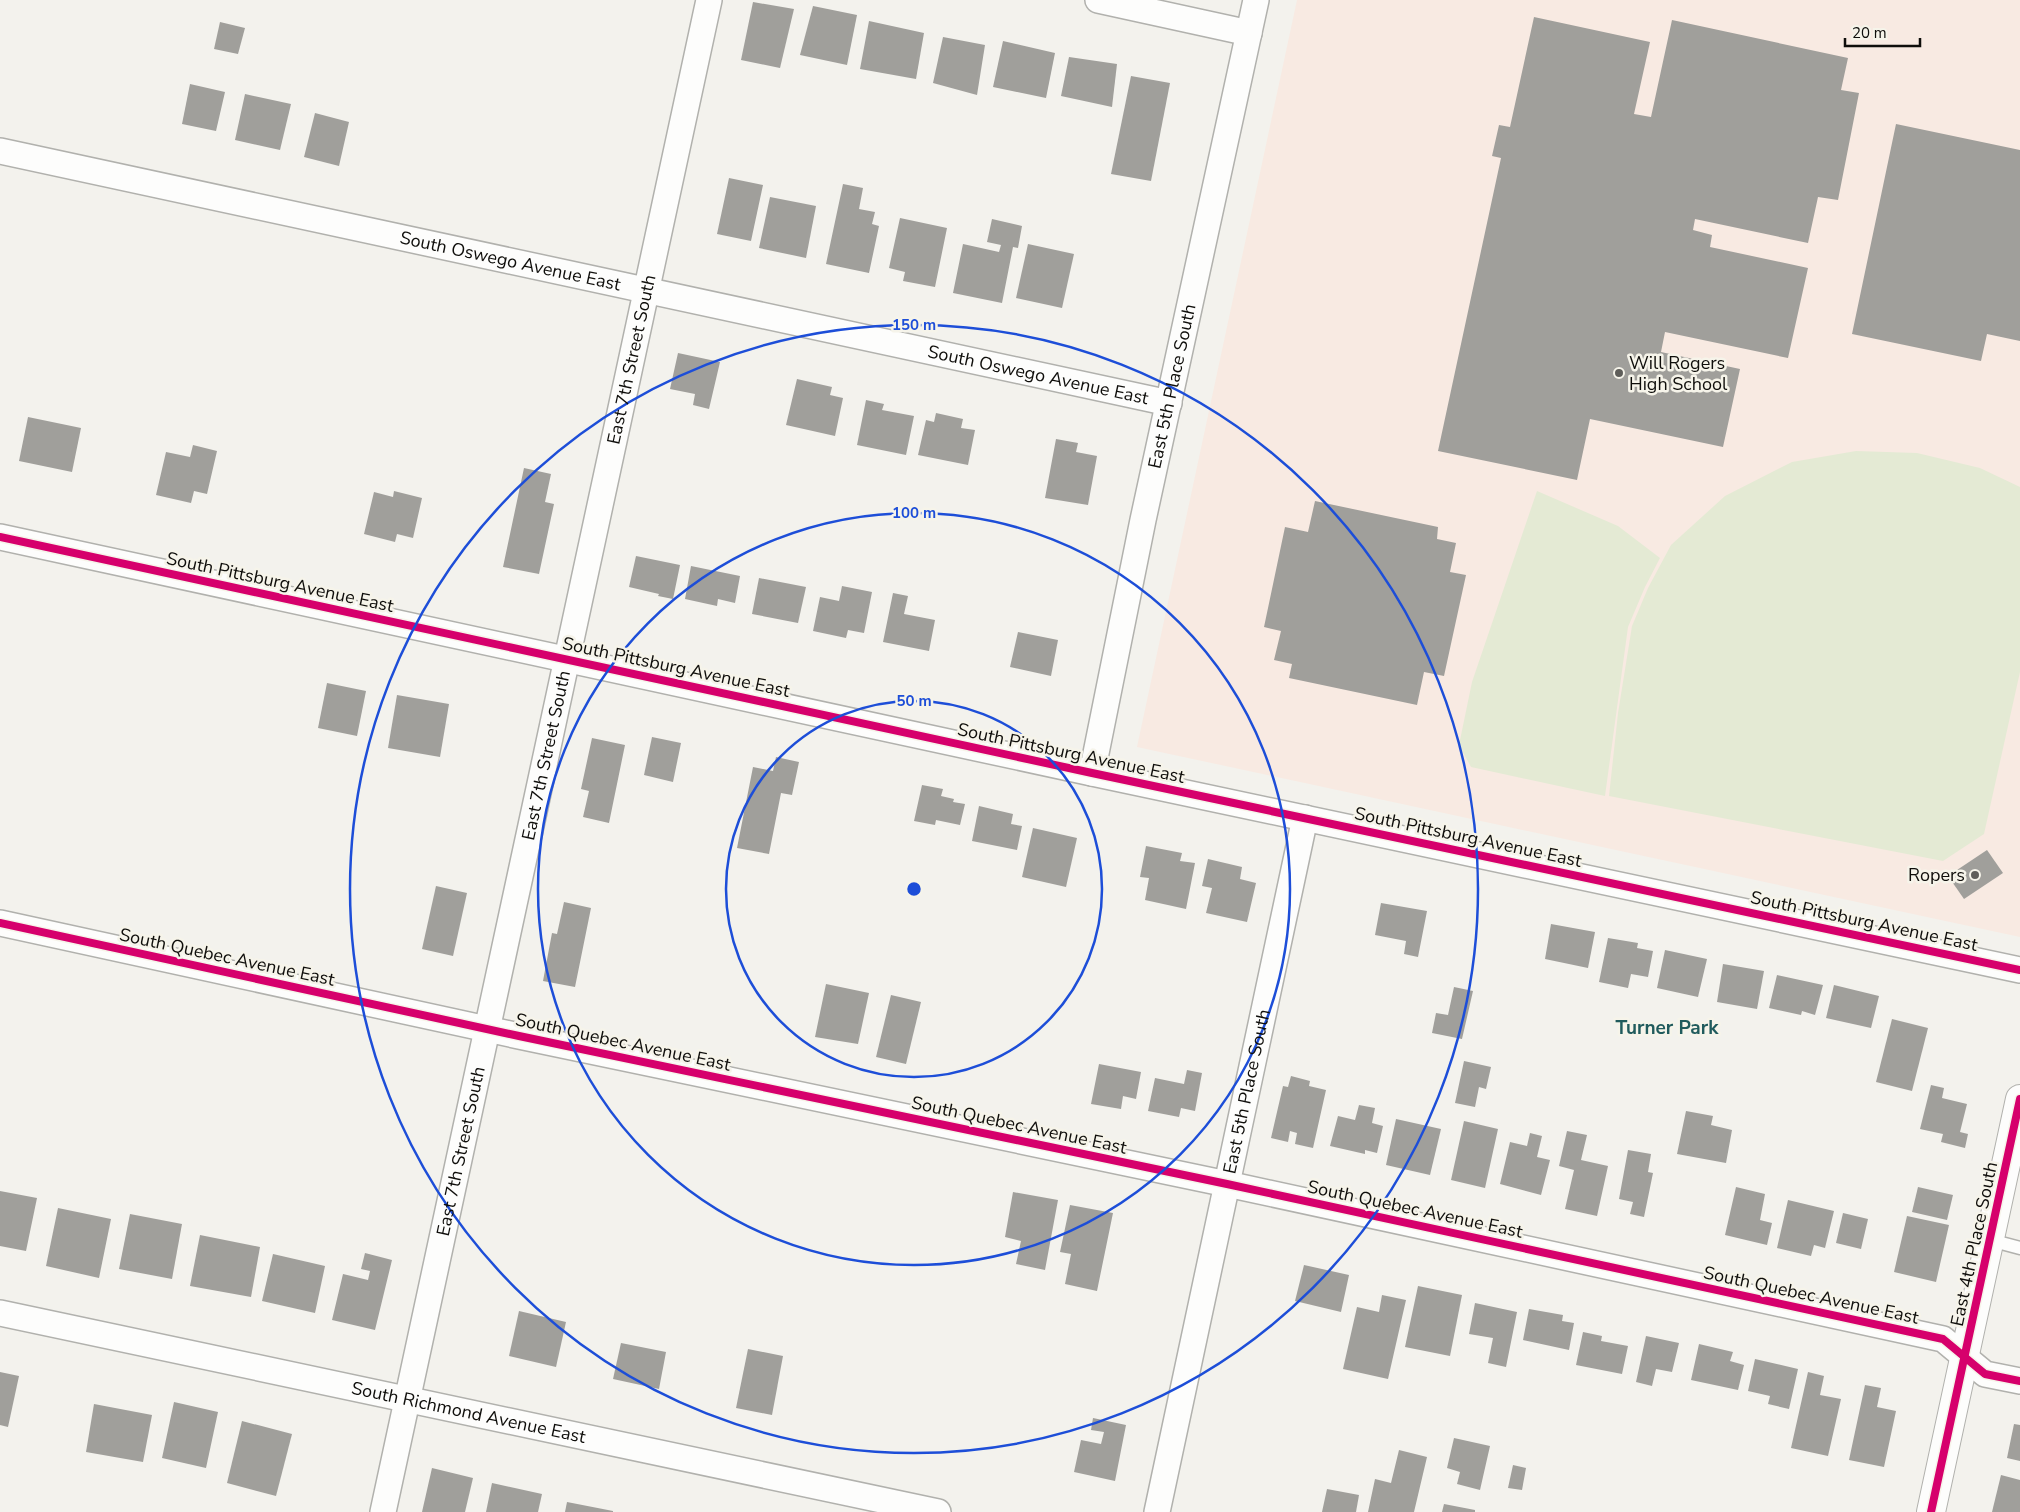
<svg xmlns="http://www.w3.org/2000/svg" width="2020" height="1512" viewBox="0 0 2020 1512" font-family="'Nunito Sans',sans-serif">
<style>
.education{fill:#f8eae2}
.green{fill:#e4ead4}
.building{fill:#a09f9b}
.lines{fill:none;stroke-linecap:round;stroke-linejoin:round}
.service-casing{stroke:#b1b1ad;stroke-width:15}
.minor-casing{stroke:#b1b1ad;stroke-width:28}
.tertiary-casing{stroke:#b1b1ad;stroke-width:30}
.service{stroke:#fdfdfc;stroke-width:12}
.minor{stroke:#fdfdfc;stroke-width:25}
.tertiary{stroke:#fdfdfc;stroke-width:28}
.cycleway-casing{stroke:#f6f4ea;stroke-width:11}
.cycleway{stroke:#d6006c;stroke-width:8}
.ring{fill:none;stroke:#1d4ed8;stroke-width:2.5}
.poi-dot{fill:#5f5e5a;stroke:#f6f4ea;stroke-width:2}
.labels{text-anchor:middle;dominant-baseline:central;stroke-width:5;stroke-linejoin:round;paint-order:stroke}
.street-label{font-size:18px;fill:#0f0e0b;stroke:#f6f4ea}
.poi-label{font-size:18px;fill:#0f0e0b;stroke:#f6f4ea;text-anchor:start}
.neighbourhood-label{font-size:19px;font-weight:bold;fill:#205b5d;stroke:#f6f4ea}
.centre{fill:#1d4ed8;stroke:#f6f4ea;stroke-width:2.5}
.ring-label{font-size:15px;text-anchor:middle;font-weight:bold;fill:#1d4ed8;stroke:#f6f4ea;stroke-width:5;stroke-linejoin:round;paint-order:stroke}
</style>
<rect width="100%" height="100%" fill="#f3f2ed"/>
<!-- education -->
<polygon class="education" points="1297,0 2020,0 2020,937 1137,747"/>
<!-- green -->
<g class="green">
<polygon points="1856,451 1917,453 1980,468 2020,487 2020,672 1984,834 1943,861 1609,796 1618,713 1632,626 1648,588 1671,545 1725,496 1792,462"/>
<polygon points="1537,491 1618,526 1660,558 1645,587 1628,627 1605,796 1471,767 1459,745 1472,682"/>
</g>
<!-- building -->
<g class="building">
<polygon points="753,2 794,9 780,68 741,60"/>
<polygon points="813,6 857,15 847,65 800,55"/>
<polygon points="1534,17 1650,42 1634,114 1651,117 1672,20 1848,58 1841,90 1859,93 1838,200 1818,197 1808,243 1695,219 1693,230 1712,235 1710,247 1808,268 1788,358 1665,332 1661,352 1740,369 1723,447 1590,419 1577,480 1438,451 1501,158 1492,156 1499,125 1510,127"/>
<polygon points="869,21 924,33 916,79 860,69"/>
<polygon points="220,22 245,28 238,54 214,49"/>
<polygon points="943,37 985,45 977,95 933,83"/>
<polygon points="1003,41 1055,53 1046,98 993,87"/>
<polygon points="1069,57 1117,64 1112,107 1061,96"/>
<polygon points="1131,76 1170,83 1151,181 1111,174"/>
<polygon points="190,84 225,92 216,131 182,124"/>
<polygon points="245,94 291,104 280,150 235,140"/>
<polygon points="315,113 349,122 339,166 304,157"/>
<polygon points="1896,124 2020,150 2020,341 1987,334 1981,361 1852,334"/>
<polygon points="729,178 763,185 751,241 717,234"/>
<polygon points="843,184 863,188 859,209 875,212 872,224 879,226 869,273 826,264"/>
<polygon points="770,197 816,206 806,258 759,248"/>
<polygon points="900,218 947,228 935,287 903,281 905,272 889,268"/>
<polygon points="992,219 1022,226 1018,248 1013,247 1002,303 953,293 963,244 999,252 1001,245 987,242"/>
<polygon points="1028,244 1074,254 1062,308 1016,298"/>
<polygon points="678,353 720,362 709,409 693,405 695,394 670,389"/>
<polygon points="797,379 832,387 830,395 843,398 835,436 786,425"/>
<polygon points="866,400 884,404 882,410 914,416 906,455 857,445"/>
<polygon points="936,413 963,419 961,428 975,430 968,465 918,455 926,420 934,422"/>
<polygon points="28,417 81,428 72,472 19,461"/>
<polygon points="1056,439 1078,443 1076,452 1097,456 1088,505 1045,498"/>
<polygon points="193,445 217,451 207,494 194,491 191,503 156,495 166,452 190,457"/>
<polygon points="524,468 551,474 545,502 554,504 539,574 503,567"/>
<polygon points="394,491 422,498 413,538 397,534 395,542 364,534 374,492 393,497"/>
<polygon points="1315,501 1438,527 1437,539 1456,543 1450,572 1466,575 1444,676 1424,672 1417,705 1289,678 1292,664 1274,660 1281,631 1264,627 1285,527 1308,532"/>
<polygon points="636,556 680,565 673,599 658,596 659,594 629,587"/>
<polygon points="691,566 740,576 735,603 718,599 717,606 685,599"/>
<polygon points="759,578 806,587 798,623 752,614"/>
<polygon points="842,586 872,592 864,633 848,630 846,638 813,631 820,597 839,601"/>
<polygon points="893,593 908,596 904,614 935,620 929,651 883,642"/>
<polygon points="1018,632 1058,640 1051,676 1010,667"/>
<polygon points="327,683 366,691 357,736 318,728"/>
<polygon points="397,695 449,704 440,757 388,748"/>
<polygon points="652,737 681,743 673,782 644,775"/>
<polygon points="592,738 625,745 609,823 583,817 589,791 581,789"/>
<polygon points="776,757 799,762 792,795 781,793 769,854 737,848 753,767 773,771"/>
<polygon points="922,785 943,789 941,796 954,799 953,802 965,804 960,825 936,820 935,825 914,821"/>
<polygon points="979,806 1013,814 1011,824 1022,826 1017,850 972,841"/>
<polygon points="1033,828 1077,838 1066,887 1022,877"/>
<polygon points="1146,846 1182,853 1180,861 1195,863 1186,909 1145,900 1149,878 1140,877"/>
<polygon points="1987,850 2003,873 1964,899 1948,876"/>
<polygon points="1208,859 1242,867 1240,879 1256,883 1247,922 1206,913 1212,888 1202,886"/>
<polygon points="436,886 467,893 453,956 422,949"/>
<polygon points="564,902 591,908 575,987 543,981 552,933 557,934"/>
<polygon points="1381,903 1427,911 1418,957 1404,954 1406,941 1375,935"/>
<polygon points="1551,924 1595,932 1588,968 1545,959"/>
<polygon points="1608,938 1638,943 1637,948 1653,951 1648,977 1631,974 1628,988 1599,982"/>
<polygon points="1665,950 1707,959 1698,997 1657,988"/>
<polygon points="1723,964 1764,971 1757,1009 1717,1002"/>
<polygon points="1777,975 1823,985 1815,1015 1802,1011 1801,1015 1769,1008"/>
<polygon points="826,984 869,993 858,1044 815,1037"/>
<polygon points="1834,985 1879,996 1871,1028 1826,1018"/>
<polygon points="1454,987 1473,991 1462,1039 1432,1033 1436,1013 1448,1015"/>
<polygon points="891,995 921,1002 906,1064 876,1057"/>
<polygon points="1892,1019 1928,1028 1912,1091 1876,1082"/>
<polygon points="1464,1061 1491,1067 1486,1089 1479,1087 1475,1107 1455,1103"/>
<polygon points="1099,1064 1141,1072 1136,1099 1123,1096 1121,1109 1091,1104"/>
<polygon points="1187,1070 1202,1073 1195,1111 1181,1108 1179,1117 1148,1111 1155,1078 1184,1084"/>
<polygon points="1291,1076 1310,1081 1309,1086 1326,1090 1313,1148 1295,1144 1297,1133 1290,1131 1288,1142 1271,1138 1283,1086 1288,1087"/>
<polygon points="1931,1085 1944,1088 1942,1098 1967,1104 1960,1132 1968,1134 1965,1148 1941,1142 1943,1134 1920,1129"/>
<polygon points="1359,1105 1375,1108 1372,1123 1383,1126 1377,1153 1365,1150 1365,1154 1330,1146 1338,1116 1355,1120"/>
<polygon points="1686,1111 1713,1116 1711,1125 1732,1130 1726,1163 1677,1154"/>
<polygon points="1396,1119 1441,1129 1430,1175 1386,1165"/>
<polygon points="1464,1121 1498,1129 1485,1188 1451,1180"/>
<polygon points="1567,1131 1587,1135 1581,1160 1608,1166 1597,1216 1565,1209 1574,1170 1559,1166"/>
<polygon points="1530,1133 1542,1136 1537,1157 1550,1160 1541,1195 1500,1184 1510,1142 1527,1146"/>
<polygon points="1628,1150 1651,1154 1648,1172 1653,1173 1644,1217 1630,1214 1633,1202 1619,1199"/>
<polygon points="1736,1187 1765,1194 1760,1220 1772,1223 1767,1245 1725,1235"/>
<polygon points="1918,1187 1953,1195 1947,1220 1912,1212"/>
<polygon points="0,1191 37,1198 26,1251 0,1246"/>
<polygon points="1013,1192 1058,1200 1045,1270 1016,1264 1021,1241 1005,1237"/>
<polygon points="1788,1200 1834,1211 1825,1248 1814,1245 1811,1256 1777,1248"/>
<polygon points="1070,1205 1113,1213 1097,1291 1065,1284 1071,1254 1060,1252"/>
<polygon points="58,1208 111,1219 99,1278 46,1266"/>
<polygon points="1843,1213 1868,1219 1861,1249 1836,1243"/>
<polygon points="130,1214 182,1224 172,1279 119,1269"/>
<polygon points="1907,1216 1949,1225 1936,1282 1894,1272"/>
<polygon points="200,1235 260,1247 251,1297 190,1286"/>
<polygon points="365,1253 392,1260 375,1330 332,1320 343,1274 368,1280 370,1271 361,1269"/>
<polygon points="273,1254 325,1266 315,1313 262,1301"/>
<polygon points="1304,1265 1349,1275 1341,1312 1295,1301"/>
<polygon points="1418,1286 1462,1295 1450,1356 1405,1347"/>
<polygon points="1382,1295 1406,1300 1388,1379 1343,1369 1357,1307 1379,1312"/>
<polygon points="1475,1303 1517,1312 1506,1367 1488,1363 1493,1338 1469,1334"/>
<polygon points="1529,1309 1563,1315 1562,1321 1574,1323 1569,1350 1523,1340"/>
<polygon points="519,1311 566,1322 556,1367 509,1356"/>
<polygon points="1583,1332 1602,1336 1601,1341 1628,1346 1622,1374 1576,1365"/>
<polygon points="1646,1336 1679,1343 1672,1372 1656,1369 1652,1386 1636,1382"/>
<polygon points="621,1343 666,1352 659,1389 613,1379"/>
<polygon points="1699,1344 1733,1352 1730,1361 1744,1365 1738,1390 1691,1380"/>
<polygon points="748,1349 783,1356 772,1415 736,1408"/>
<polygon points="1755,1359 1798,1369 1789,1409 1768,1404 1770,1396 1748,1391"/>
<polygon points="0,1372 19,1376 8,1427 0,1425"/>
<polygon points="1808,1372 1824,1376 1820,1395 1841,1399 1828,1456 1791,1448"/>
<polygon points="1865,1385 1881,1388 1877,1407 1896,1411 1884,1467 1849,1460"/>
<polygon points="174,1402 218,1412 206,1468 162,1458"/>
<polygon points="94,1404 152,1415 143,1462 86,1452"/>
<polygon points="1093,1418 1126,1425 1115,1481 1074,1472 1081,1440 1101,1444 1104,1432 1091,1430"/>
<polygon points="242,1421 292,1434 276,1496 227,1483"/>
<polygon points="2014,1424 2020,1425 2020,1461 2007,1458"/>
<polygon points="1454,1438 1490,1446 1480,1490 1457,1484 1460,1472 1447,1468"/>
<polygon points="1399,1450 1427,1457 1414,1512 1368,1512 1375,1479 1391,1483"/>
<polygon points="1513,1465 1526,1468 1522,1490 1508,1488"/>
<polygon points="432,1468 473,1478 465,1512 422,1512"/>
<polygon points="2001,1475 2020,1480 2020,1512 1992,1512"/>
<polygon points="492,1483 542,1494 538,1512 486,1512"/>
<polygon points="1327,1489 1359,1495 1356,1512 1322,1512"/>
<polygon points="567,1502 613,1511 613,1512 565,1512"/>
<polygon points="1444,1504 1475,1510 1475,1512 1442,1512"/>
</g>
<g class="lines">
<!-- service casing -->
<g class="service-casing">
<polyline id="service" points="1990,1240 2020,1248"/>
</g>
<!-- minor casing -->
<g class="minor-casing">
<g id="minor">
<polyline points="1098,0 1249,33"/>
<path id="s1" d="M0 151 1169 403"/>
<polyline points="0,537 1092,773 2020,970"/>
<path id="s2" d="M1092 773 1143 520 1256 0"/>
<polyline points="0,923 519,1036 1227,1184 1943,1339 1985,1374 2020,1381"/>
<path id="s3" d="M0 1313 938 1512"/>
<path id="s4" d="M383 1512 709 0"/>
<path id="s5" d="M1157 1512 1305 818"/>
</g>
</g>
<!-- tertiary casing -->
<g class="tertiary-casing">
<polyline id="tertiary" points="1931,1512 2020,1099"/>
</g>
<!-- service -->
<use href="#service" class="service"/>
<!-- minor -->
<use href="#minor" class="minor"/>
<!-- tertiary -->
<use href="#tertiary" class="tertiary"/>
<!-- cycleway casing -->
<g class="cycleway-casing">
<g id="cycleway">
<polyline points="0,537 1092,773 2020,970"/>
<polyline points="0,923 519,1036 1227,1184 1943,1339 1985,1374 2020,1381"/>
<polyline points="1931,1512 2020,1099"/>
</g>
</g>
<!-- cycleway -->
<use href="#cycleway" class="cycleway"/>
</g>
<!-- distance rings -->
<g class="ring">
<circle cx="914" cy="889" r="188"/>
<circle cx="914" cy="889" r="376"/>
<circle cx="914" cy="889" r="564"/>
</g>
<!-- markers -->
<g class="poi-dot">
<circle cx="1619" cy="373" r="5"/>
<circle cx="1975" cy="875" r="5"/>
</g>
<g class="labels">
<!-- street labels -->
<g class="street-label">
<text stroke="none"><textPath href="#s1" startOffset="522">South Oswego Avenue East</textPath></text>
<text stroke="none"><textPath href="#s4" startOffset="1179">East 7th Street South</textPath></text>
<text stroke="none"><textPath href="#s1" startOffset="1062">South Oswego Avenue East</textPath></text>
<text stroke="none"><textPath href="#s2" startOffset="395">East 5th Place South</textPath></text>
<text transform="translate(280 582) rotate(12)">South Pittsburg Avenue East</text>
<text transform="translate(676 667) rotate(12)">South Pittsburg Avenue East</text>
<text transform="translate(1071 753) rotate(12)">South Pittsburg Avenue East</text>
<text stroke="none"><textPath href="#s4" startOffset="774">East 7th Street South</textPath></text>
<text transform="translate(1468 837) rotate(12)">South Pittsburg Avenue East</text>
<text transform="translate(1864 921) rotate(12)">South Pittsburg Avenue East</text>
<text transform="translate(227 957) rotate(12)">South Quebec Avenue East</text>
<text transform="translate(623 1042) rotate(12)">South Quebec Avenue East</text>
<text stroke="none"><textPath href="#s5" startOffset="430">East 5th Place South</textPath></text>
<text transform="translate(1019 1125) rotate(12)">South Quebec Avenue East</text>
<text stroke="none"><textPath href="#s4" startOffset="369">East 7th Street South</textPath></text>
<text transform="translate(1415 1209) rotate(12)">South Quebec Avenue East</text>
<text transform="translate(1974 1244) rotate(-78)">East 4th Place South</text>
<text transform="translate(1811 1295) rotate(12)">South Quebec Avenue East</text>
<text stroke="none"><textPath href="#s3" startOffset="479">South Richmond Avenue East</textPath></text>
</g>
<!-- poi labels -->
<g class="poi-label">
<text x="1629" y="363">Will Rogers<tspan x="1629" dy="21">High School</tspan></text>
<text x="1965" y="875" text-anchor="end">Ropers</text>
</g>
<!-- neighbourhood labels -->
<g class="neighbourhood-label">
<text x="1667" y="1028">Turner Park</text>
</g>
</g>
<circle cx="914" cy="889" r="8" class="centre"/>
<g class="ring-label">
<text x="914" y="330">150 m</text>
<text x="914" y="518">100 m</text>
<text x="914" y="706">50 m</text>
</g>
<!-- scale -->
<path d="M1845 38v8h75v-8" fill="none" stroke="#0f0e0b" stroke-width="2.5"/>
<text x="1852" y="38" font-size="15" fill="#0f0e0b" stroke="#f6f4ea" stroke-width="4" paint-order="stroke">20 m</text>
</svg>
